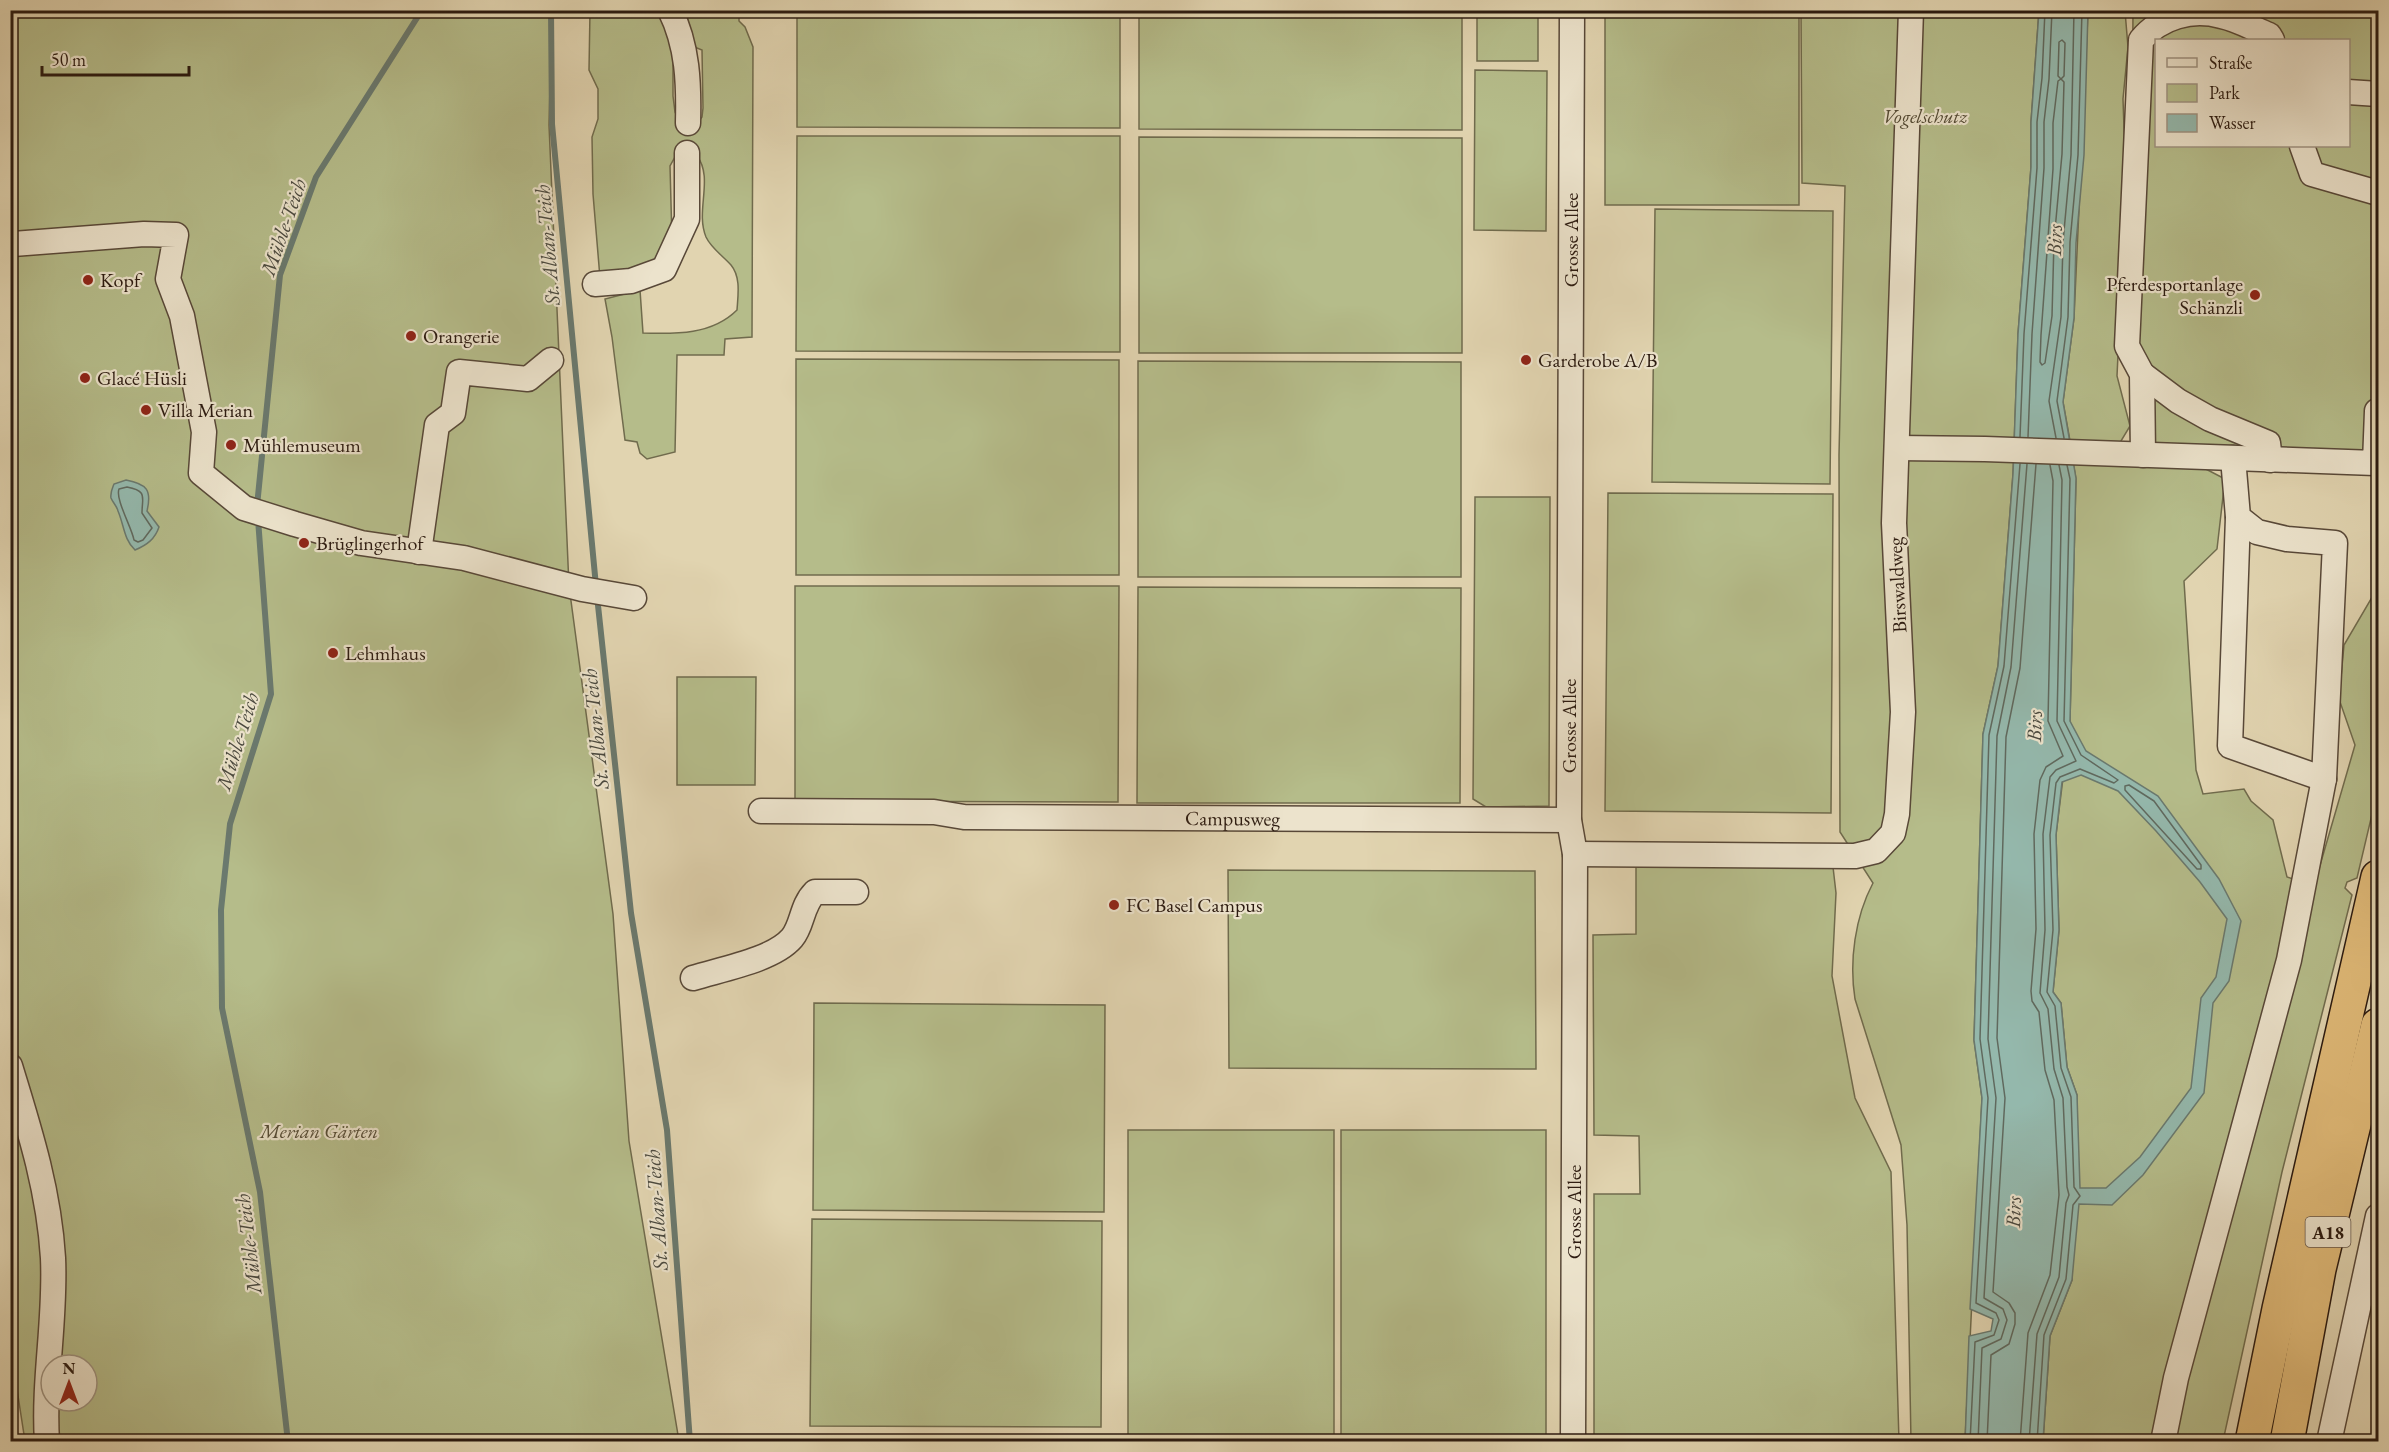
<svg xmlns="http://www.w3.org/2000/svg" width="2389" height="1452" viewBox="0 0 2389 1452" font-family="'EB Garamond',serif">
<style>
.green{fill:#b5bc8a;stroke:#706b4d;stroke-width:1.5;fill-rule:evenodd}
.water{fill:#94b8ac;stroke:#6a796e;stroke-width:1.5;fill-rule:evenodd}
.lines{fill:none;stroke-linecap:round;stroke-linejoin:round}
.shore{stroke:#60695e;stroke-width:1.5}
.stream{stroke:#6a796e;stroke-width:6}
.minor-casing{stroke:#584838;stroke-width:27}
.highway-casing{stroke:#2b1a10;stroke-width:36}
.minor{stroke:#ece3cc;stroke-width:24}
.highway{stroke:#e0ba78;stroke-width:33}
.tram{stroke:#2b1a10;stroke-width:1.5}
.poi-dot{fill:#8f2418;stroke:#ece3cc;stroke-width:2}
.labels{text-anchor:middle;dominant-baseline:central;stroke-width:4.5;stroke-linejoin:round;paint-order:stroke}
.shield{fill:#ece3cc;stroke:#655648;stroke-width:1.5}
.shield-label{font-size:18px;font-weight:bold;fill:#2b1a10}
.park-label{font-size:20px;font-style:italic;fill:#544b35;stroke:#ece3cc}
.street-label{font-size:20px;fill:#2b1a10;stroke:#ece3cc}
.poi-label{font-size:20px;fill:#2b1a10;stroke:#ece3cc;text-anchor:start}
.water-label{font-size:21px;font-style:italic;fill:#4a493f;stroke:#ece3cc}
</style>
<rect width="100%" height="100%" fill="#e1d4b0"/>
<filter id="stains"><feTurbulence type="fractalNoise" baseFrequency=".00333" numOctaves="4"/><feColorMatrix values="0 0 0 0 .2 0 0 0 0 .09 0 0 0 0 .02 0 0 0 .5 -.17"/></filter>
<radialGradient id="worn" r=".72"><stop offset=".6" stop-color="#630" stop-opacity="0"/><stop offset="1" stop-color="#630" stop-opacity=".3"/></radialGradient>
<!-- green -->
<g class="green">
<path d="M724 10 739 12V21L745 27 753 47 752 337 725 339 724 355H677L675 452 647 459 640 453 637 442 625 440 612 337 605 299 640 290 643 333C676 334 712 335 737 310 738 295 741 277 731 265 723 256 711 248 706 237 695 211 714 178 697 156L675 157 670 166 672 240 657 264 600 278 593 194 592 137 598 119V89L589 70 590 11H661L673 33V96L675 112 679 121H699L702 117 703 108 702 50 692 46 679 11Z"/>
<path d="M10 11H552L549 125 569 586 613 914 629 1141 679 1441H25L10 1344ZM51 1365H87V1401H51Z"/>
<polygon points="797,11 1120,11 1120,128 797,127"/>
<polygon points="1139,11 1462,11 1462,130 1139,129"/>
<rect x="1477" y="11" width="61" height="50"/>
<rect x="1605" y="11" width="194" height="194"/>
<path d="M1801 11H2039L2031 122V167L2018 334 2013 474 1998 666 1983 734 1974 1040 1982 1098 1965 1441H1911L1907 1225 1901 1145 1855 999C1849 961 1855 917 1873 883L1840 832 1839 455 1845 186 1802 183Z"/>
<path d="M2088 11H2125L2128 47 2123 99 2126 186 2117 376 2130 426 2133 11H2378V476L2131 444 2130 426 2118 446 2070 441 2063 402 2074 318ZM2156 40H2348V146H2156Z"/>
<polygon points="1475,70 1547,71 1546,231 1474,230"/>
<polygon points="797,136 1120,136 1120,352 796,351"/>
<polygon points="1139,137 1462,138 1462,353 1139,353"/>
<polygon points="1655,209 1833,211 1830,484 1652,482"/>
<polygon points="796,359 1119,360 1119,575 796,575"/>
<polygon points="1138,361 1461,362 1461,577 1138,577"/>
<polygon points="2073,462 2202,467 2225,479 2217,549 2184,581 2196,770 2203,794 2244,789 2251,801 2273,820 2287,877 2314,886 2355,745 2339,699 2344,645 2378,587 2378,789 2357,878 2347,882 2345,888 2352,895 2282,1172 2223,1441 2043,1442 2050,1336 2072,1280 2077,1095 2067,1067 2061,1003 2053,992 2059,930 2056,835 2070,721 2076,479"/>
<polygon points="1608,493 1833,494 1831,813 1605,811"/>
<polygon points="1475,497 1550,497 1549,806 1486,807 1473,799"/>
<polygon points="795,586 1119,586 1118,802 795,801"/>
<polygon points="1138,587 1461,588 1460,803 1137,803"/>
<polygon points="677,677 756,677 755,785 677,785"/>
<polygon points="1636,864 1833,867 1836,893 1832,976 1855,1098 1891,1172 1899,1441 1594,1441 1594,1194 1640,1194 1639,1136 1594,1135 1593,935 1636,934"/>
<polygon points="1228,870 1535,871 1536,1069 1229,1068"/>
<polygon points="814,1003 1105,1005 1104,1212 813,1210"/>
<polygon points="1128,1130 1334,1130 1334,1440 1239,1440 1379,1441 778,1441 781,1439 1128,1440"/>
<rect x="1341" y="1130" width="205" height="310"/>
<polygon points="812,1219 1102,1221 1101,1427 810,1426"/>
</g>
<!-- water -->
<g class="water">
<path d="M2039 11H2088L2084 155 2076 243 2074 318 2063 402 2076 478 2070 721 2086 751 2158 796 2219 879 2241 921 2229 981 2213 1003 2204 1093 2143 1175 2112 1205 2079 1204 2072 1280 2050 1336 2043 1441 1965 1442 1969 1336 1991 1331 1993 1319 1970 1309 1982 1098 1974 1040 1983 734 1998 666 2013 474 2018 334 2031 167V122ZM2081 775 2118 791 2156 831 2200 882 2227 919 2216 977 2201 998 2191 1088 2140 1157 2106 1188H2080L2077 1095 2067 1067 2061 1003 2053 992 2059 930 2056 835 2062 782Z"/>
<path d="M126 480C147 484 152 490 147 511L159 527C155 539 147 545 135 550 124 540 124 525 118 511 117 506 113 503 111 498 110 493 112 489 114 484Z"/>
</g>
<g class="lines">
<!-- shore -->
<g class="shore">
<polygon points="2062,40 2065,43 2064,76 2061,79 2058,76 2059,42"/>
<polygon points="2061,79 2064,82 2062,154 2054,241 2052,316 2045,363 2042,365 2040,362 2041,335 2053,169 2053,123 2058,81"/>
<polyline points="2020,437 2024,334 2037,168 2037,122 2042,78 2045,10"/>
<polyline points="2028,437 2032,334 2044,168 2044,122 2049,79 2052,10"/>
<polyline points="2056,438 2049,401 2061,317 2063,242 2071,155 2074,10"/>
<polyline points="2064,438 2057,401 2068,317 2070,242 2078,155 2082,10"/>
<path d="M127 487C148 491 142 497 142 513L152 528 143 540 138 542 134 540C132 528 115 499 119 489Z"/>
<polygon points="2129,785 2154,801 2201,865 2201,869 2197,869 2125,790 2125,786"/>
<polyline points="1970,1442 1975,1342 1994,1335 1999,1320 1996,1313 1976,1303 1988,1098 1980,1039 1989,735 2004,666 2020,464"/>
<polyline points="1978,1442 1982,1348 2001,1339 2007,1320 2003,1309 1984,1298 1996,1098 1988,1039 1997,736 2011,667 2027,464"/>
<polyline points="1987,1442 1991,1355 2009,1344 2015,1324 2015,1313 2009,1303 1993,1292 2005,1098 1997,1038 2006,737 2020,668 2036,464"/>
<polyline points="2020,1442 2028,1333 2050,1275 2059,1195 2054,1100 2045,1070 2039,1012 2032,1001 2031,991 2036,929 2034,834 2040,780 2046,767 2063,756 2048,721 2053,481 2050,465"/>
<polyline points="2029,1442 2037,1334 2059,1277 2066,1203 2069,1195 2067,1187 2063,1098 2054,1069 2048,1009 2040,993 2045,930 2043,834 2050,777 2056,770 2076,761 2057,721 2062,480 2059,465"/>
<polyline points="2037,1442 2044,1335 2066,1279 2073,1205 2080,1196 2074,1187 2071,1097 2061,1068 2055,1006 2047,992 2053,930 2050,835 2056,783 2060,777 2080,769 2114,783 2118,780 2081,755 2064,721 2070,479 2067,465"/>
</g>
<!-- stream -->
<g class="stream">
<polyline points="551,10 552,124 596,586"/>
<polyline points="257,506 280,275 316,177 422,10"/>
<polyline points="258,519 271,694 230,824 221,910 222,1008 260,1192 288,1442"/>
<polyline points="597,596 631,913 667,1130 690,1442"/>
</g>
<!-- minor casing -->
<g class="minor-casing">
<g id="minor">
<path d="M670 10C688 46 689 84 688 123"/>
<polyline points="1572,10 1569,820 1575,854 1573,1442"/>
<polyline points="2348,92 2378,94"/>
<polyline points="2302,146 2312,174 2378,193"/>
<polyline points="10,241 13,244 144,234 176,235 168,279 182,316 204,432 201,473 244,508 295,524 361,543 464,558 582,589 634,598"/>
<polyline points="595,284 631,281 664,269 687,219 687,153"/>
<polyline points="2142,374 2178,401 2210,419 2268,443 2270,460"/>
<polyline points="1897,448 1985,449 2375,463 2377,411"/>
<path d="M2143 455 2142 374 2127 346 2141 40C2160 17 2192 8 2221 16 2237 19 2254 29 2269 35L2272 40"/>
<polyline points="2238,517 2230,746 2324,779"/>
<polyline points="419,552 437,425 453,413 459,372 528,379 551,360"/>
<path id="s1" d="M761 811 934 812 964 817 1569 820"/>
<polyline points="1575,854 1855,856 1876,851 1893,833 1897,814 1903,712 1894,523 1911,10"/>
<path d="M693 978C722 969 773 960 792 938 803 925 801 906 815 892H856"/>
<path d="M10 1066C30 1131 49 1191 53 1258 56 1320 43 1380 47 1442"/>
<polyline points="2163,1442 2176,1378 2289,960 2324,779 2335,543 2287,539 2257,532 2238,517 2233,458"/>
<polyline points="2329,1442 2378,1216"/>
</g>
</g>
<!-- highway casing -->
<g class="highway-casing">
<g id="highway">
<polyline points="2252,1442 2279,1309 2378,877"/>
<polyline points="2287,1442 2319,1269 2378,1025"/>
</g>
</g>
<!-- minor -->
<use href="#minor" class="minor"/>
<!-- highway -->
<use href="#highway" class="highway"/>
<!-- tram -->
<polyline class="tram" points="10,1408 16,1442"/>
</g>
<!-- markers -->
<g class="poi-dot">
<circle cx="88" cy="280" r="6"/>
<circle cx="2255" cy="295" r="6"/>
<circle cx="411" cy="336" r="6"/>
<circle cx="1526" cy="360" r="6"/>
<circle cx="85" cy="378" r="6"/>
<circle cx="146" cy="410" r="6"/>
<circle cx="231" cy="445" r="6"/>
<circle cx="304" cy="543" r="6"/>
<circle cx="333" cy="653" r="6"/>
<circle cx="1114" cy="905" r="6"/>
</g>
<g class="labels">
<!-- shield labels -->
<rect class="shield" x="2305.5" y="1217" width="45" height="30" rx="4.5"/>
<g class="shield-label">
<text x="2328" y="1232">A18</text>
</g>
<!-- park labels -->
<g class="park-label">
<text x="1925" y="116">Vogelschutz</text>
<text x="319" y="1131">Merian Gärten</text>
</g>
<!-- street labels -->
<g class="street-label">
<text transform="translate(1571 240) rotate(-90)">Grosse Allee</text>
<text transform="translate(1897 585) rotate(-93)">Birswaldweg</text>
<text transform="translate(1569 726) rotate(-90)">Grosse Allee</text>
<text stroke="none"><textPath href="#s1" startOffset="472">Campusweg</textPath></text>
<text transform="translate(1574 1212) rotate(-90)">Grosse Allee</text>
</g>
<!-- poi labels -->
<g class="poi-label">
<text x="100" y="280">Kopf</text>
<text x="2243" y="284" text-anchor="end">Pferdesportanlage<tspan x="2243" dy="23">Schänzli</tspan></text>
<text x="423" y="336">Orangerie</text>
<text x="1538" y="360">Garderobe A/B</text>
<text x="97" y="378">Glacé Hüsli</text>
<text x="158" y="410">Villa Merian</text>
<text x="243" y="445">Mühlemuseum</text>
<text x="316" y="543">Brüglingerhof</text>
<text x="345" y="653">Lehmhaus</text>
<text x="1126" y="905">FC Basel Campus</text>
</g>
<!-- water labels -->
<g class="water-label">
<text transform="translate(283 227) rotate(-71)">Mühle-Teich</text>
<text transform="translate(2054 240) rotate(-88)">Birs</text>
<text transform="translate(547 245) rotate(-95)">St. Alban-Teich</text>
<text transform="translate(2034 726) rotate(-88)">Birs</text>
<text transform="translate(595 729) rotate(-96)">St. Alban-Teich</text>
<text transform="translate(237 741) rotate(-73)">Mühle-Teich</text>
<text transform="translate(656 1210) rotate(-94)">St. Alban-Teich</text>
<text transform="translate(2013 1212) rotate(-88)">Birs</text>
<text transform="translate(248 1244) rotate(-97)">Mühle-Teich</text>
</g>
</g>
<!-- margin -->
<rect width="2389" height="1452" fill="none" stroke="#e1d4b0" stroke-width="36"/>
<rect x="12" y="12" width="2365" height="1428" fill="none" stroke="#2b1a10" stroke-width="3"/>
<rect x="18" y="18" width="2353" height="1416" fill="none" stroke="#2b1a10" stroke-width="1.5"/>
<!-- legend -->
<rect x="2155" y="39" width="195" height="108" fill="#ece3cc" stroke="#9f9381" stroke-width="1.5"/>
<rect x="2167" y="58" width="30" height="9" fill="#ece3cc" stroke="#9f9381" stroke-width="1.5"/>
<text x="2209" y="69" font-size="18" fill="#2b1a10">Straße</text>
<rect x="2167" y="84" width="30" height="18" fill="#b5bc8a" stroke="#9f9381" stroke-width="1.5"/>
<text x="2209" y="99" font-size="18" fill="#2b1a10">Park</text>
<rect x="2167" y="114" width="30" height="18" fill="#94b8ac" stroke="#9f9381" stroke-width="1.5"/>
<text x="2209" y="129" font-size="18" fill="#2b1a10">Wasser</text>
<!-- north arrow -->
<g transform="translate(69 1383)"><circle r="28" fill="#ece3cc" stroke="#9f9381" stroke-width="1.5"/>
<path d="M0-4.5L10 22L0 15L-10 22Z" fill="#8f2418"/>
<text y="-9" font-size="16" font-weight="bold" text-anchor="middle" fill="#2b1a10">N</text>
</g>
<!-- scale -->
<path d="M42 66v9h147v-9" fill="none" stroke="#2b1a10" stroke-width="3"/>
<text x="51" y="66" font-size="18" fill="#2b1a10" stroke="#ece3cc" stroke-width="4.5" paint-order="stroke">50 m</text>
<rect width="100%" height="100%" filter="url(#stains)"/>
<rect width="100%" height="100%" fill="url(#worn)"/>
</svg>
